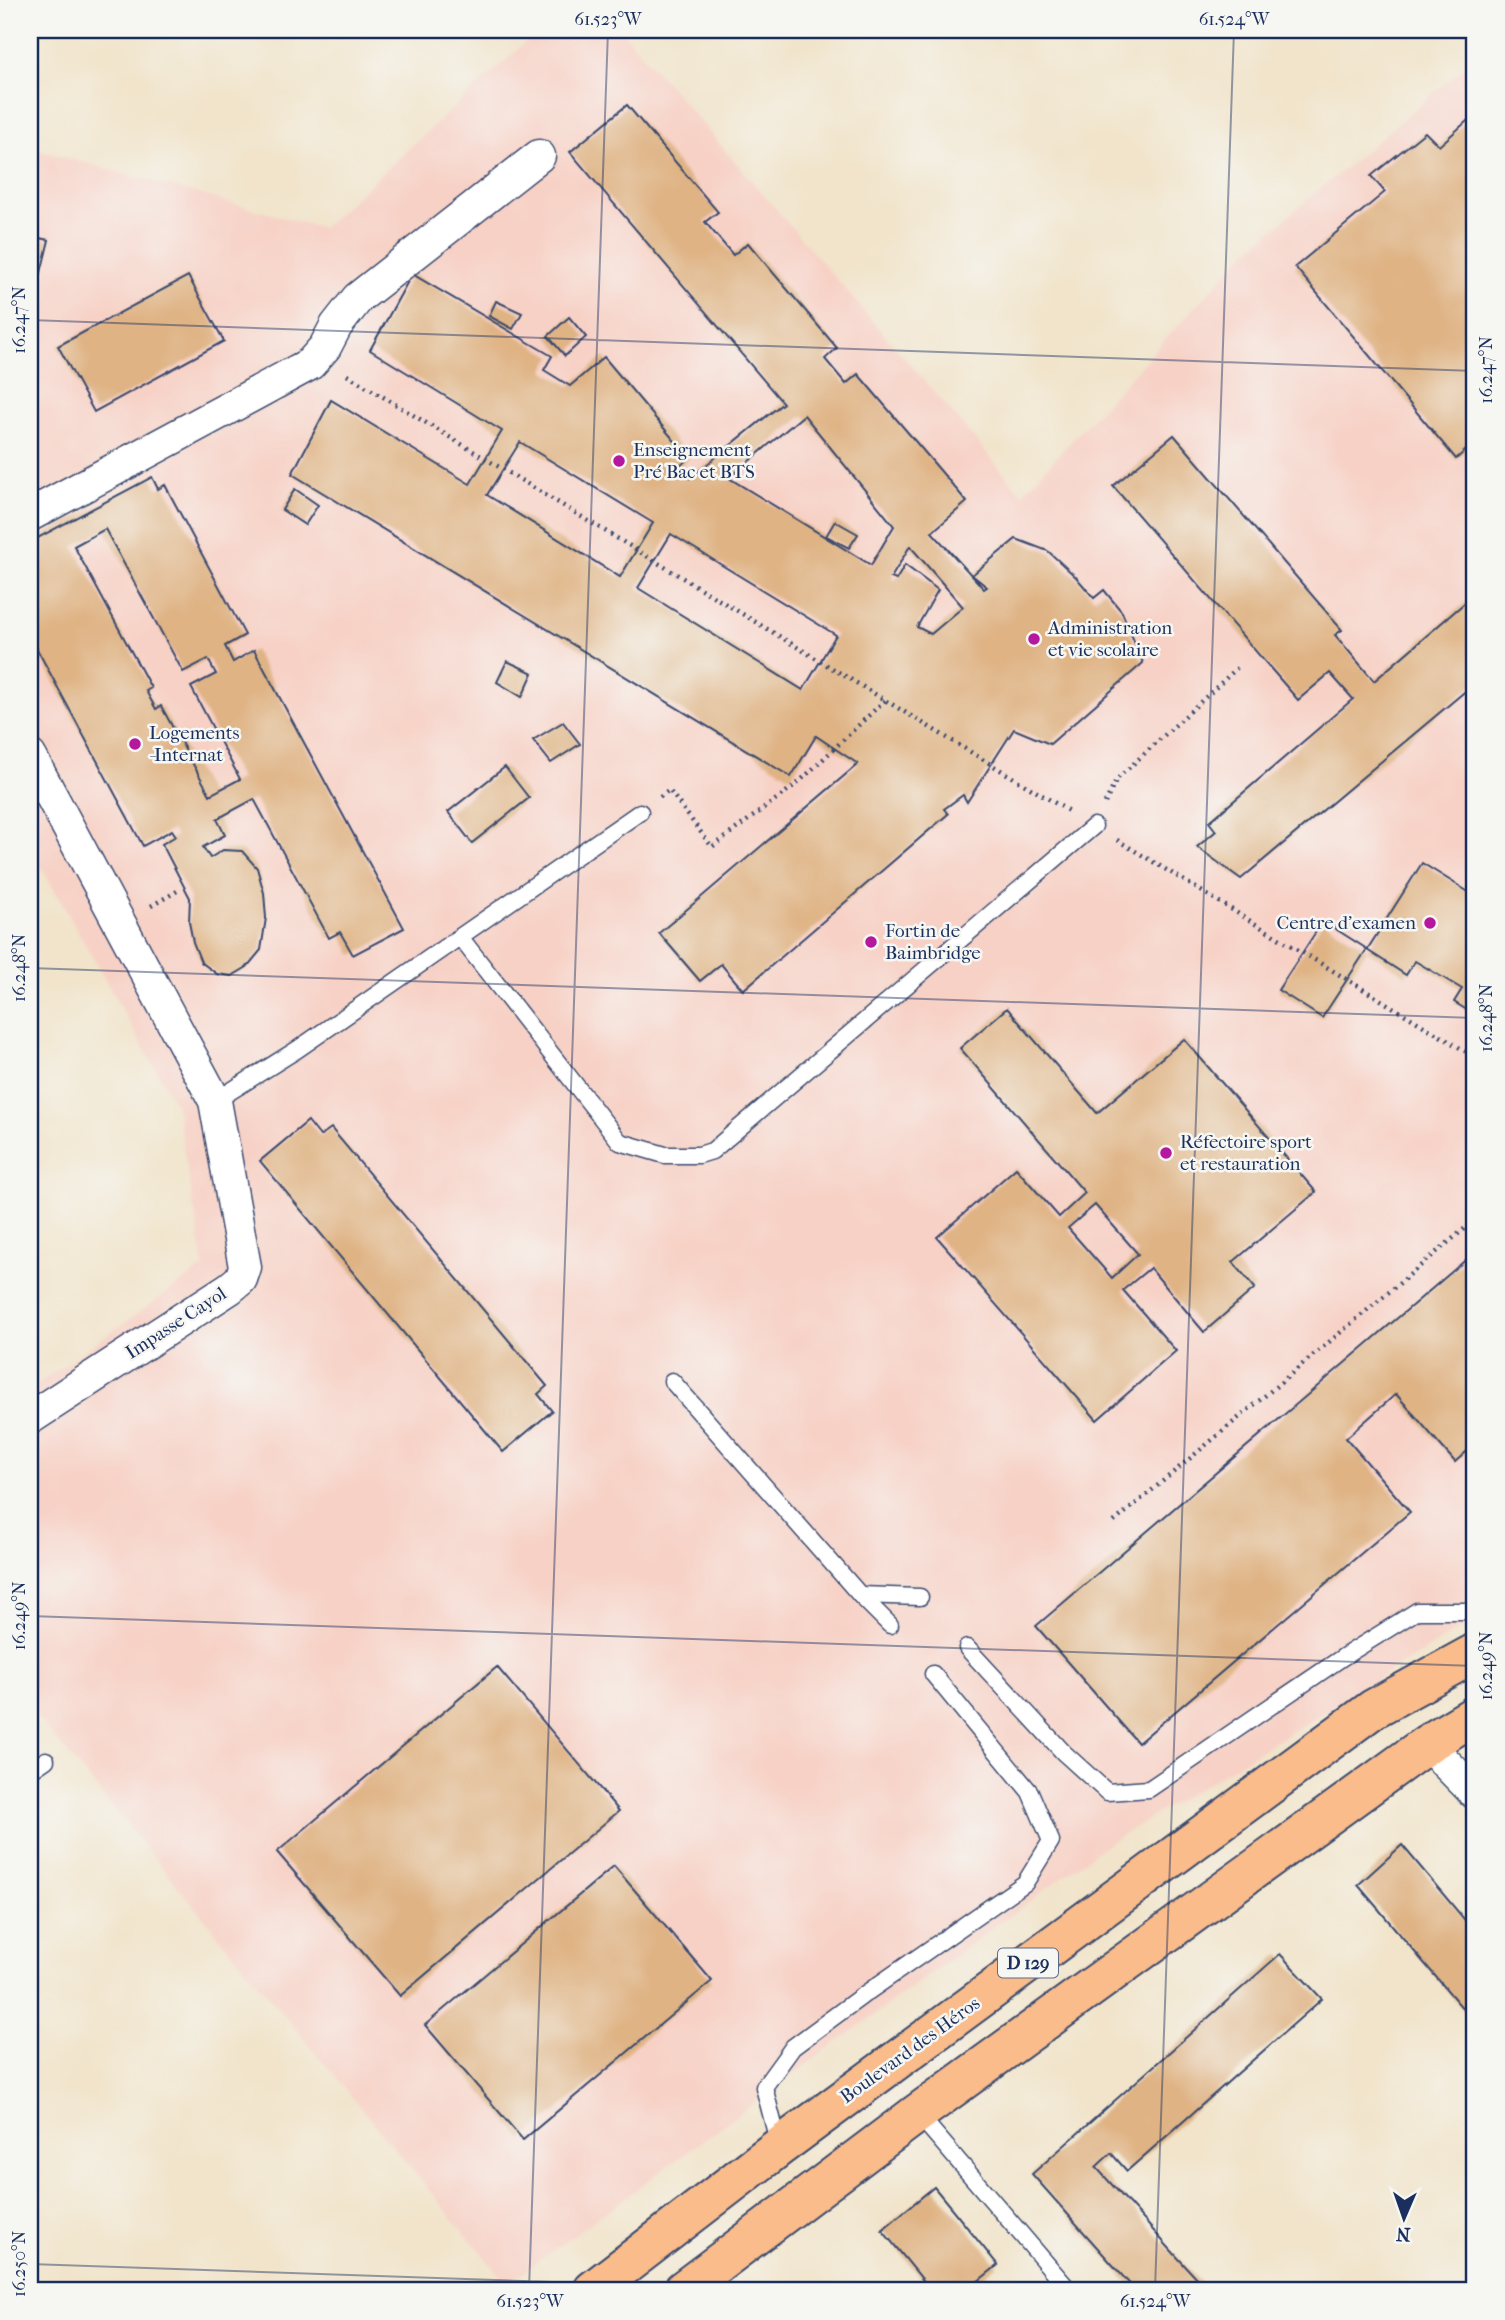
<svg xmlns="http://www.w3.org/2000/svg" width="1505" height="2320" viewBox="0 0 1505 2320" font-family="'IM FELL French Canon',serif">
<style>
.built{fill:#f7d1c6}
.building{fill:#dfb384;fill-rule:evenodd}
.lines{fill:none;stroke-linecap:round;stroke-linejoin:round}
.lane-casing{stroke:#3b4a6e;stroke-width:19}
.street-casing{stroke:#3b4a6e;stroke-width:35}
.highway-casing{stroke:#3b4a6e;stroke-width:42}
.path{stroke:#3b4a6e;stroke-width:4.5;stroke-dasharray:2 5;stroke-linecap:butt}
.lane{stroke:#fff;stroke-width:16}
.street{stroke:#fff;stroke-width:32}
.highway{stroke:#fabc8b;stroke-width:38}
.ticks{fill:none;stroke:#1b2f5e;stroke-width:2;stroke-opacity:0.45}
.poi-dot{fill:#b5179e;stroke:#f6f6f2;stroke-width:2.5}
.labels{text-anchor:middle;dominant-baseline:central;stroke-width:5;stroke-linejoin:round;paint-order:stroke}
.shield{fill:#f6f6f2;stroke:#5d6b8a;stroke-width:2}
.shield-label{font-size:18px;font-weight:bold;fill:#1b2f5e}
.poi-label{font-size:19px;fill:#1b2f5e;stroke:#f6f6f2;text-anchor:start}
.street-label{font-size:19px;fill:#1b2f5e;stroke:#f6f6f2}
.neatline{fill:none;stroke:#1b2f5e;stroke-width:2.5}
.ticks-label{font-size:18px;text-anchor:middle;fill:#1b2f5e}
</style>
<rect width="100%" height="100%" fill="#f6f6f2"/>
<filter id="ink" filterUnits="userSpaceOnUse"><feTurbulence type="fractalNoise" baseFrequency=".0143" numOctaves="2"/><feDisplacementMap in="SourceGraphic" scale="14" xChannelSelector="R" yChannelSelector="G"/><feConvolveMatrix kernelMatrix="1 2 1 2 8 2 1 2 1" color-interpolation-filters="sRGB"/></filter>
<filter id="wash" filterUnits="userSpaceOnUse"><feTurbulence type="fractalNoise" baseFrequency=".00686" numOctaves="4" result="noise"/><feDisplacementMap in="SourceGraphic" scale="28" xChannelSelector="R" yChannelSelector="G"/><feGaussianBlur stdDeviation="1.57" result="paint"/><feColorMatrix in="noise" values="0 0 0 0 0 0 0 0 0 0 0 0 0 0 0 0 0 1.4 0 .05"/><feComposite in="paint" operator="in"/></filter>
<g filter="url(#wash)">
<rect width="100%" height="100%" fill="#f1e4cb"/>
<!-- built -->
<polygon class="built" points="539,30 621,30 1022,494 1246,252 1475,58 1475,1620 1109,1843 507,2284 30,1708 30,1389 204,1267 176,1105 30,847 30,148 322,228"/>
<g id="blocks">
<!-- building -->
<g class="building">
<path d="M627 105 718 212 705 222 733 255 748 243 837 348 825 359 846 384 858 374 967 502 932 532 984 589 987 587 972 575 1016 539 1048 551 1076 577 1094 598 1104 590 1122 612 1143 663 1050 744 1014 729 967 802 963 795 944 809 948 814 743 990 721 964 700 981 659 933 858 764 816 736 791 777 292 474 331 400 470 484 502 431 370 350 412 274 552 356 544 370 570 386 604 357 689 458 680 466 690 478 783 403 570 152ZM804 415 894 526 871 565 729 478ZM520 442 653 523 620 577 487 495ZM671 534 836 635 803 690 638 588ZM910 546 963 607 931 634 917 627 938 590 905 565 896 580 891 578Z"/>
<polygon points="1475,114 1475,442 1456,459 1295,267 1385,192 1371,176 1425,132 1439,146"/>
<polygon points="30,236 49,240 34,301 30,300"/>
<polygon points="188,276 224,341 94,412 58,346"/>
<polygon points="496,301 522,313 513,329 489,316"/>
<polygon points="569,317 586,337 565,356 548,336"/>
<polygon points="30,409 37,422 30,426"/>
<polygon points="1174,435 1342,630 1335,635 1374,681 1475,594 1475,683 1241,879 1197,847 1216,831 1209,822 1353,699 1330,673 1298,700 1113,486"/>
<path d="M152 477 158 489 165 485 245 635 225 646 233 662 254 650 404 928 353 955 340 932 329 938 254 799 217 819 225 835 203 847 210 858 223 850 242 851 257 868 264 893 266 918 261 950 247 967 232 976 217 974 201 962 193 942 189 922 190 898 162 844 176 836 172 830 143 846 30 636V542ZM105 529 183 672 208 659 216 674 191 687 240 779 210 795 161 706 156 709 146 691 151 688 74 546Z"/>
<polygon points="295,489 318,505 305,525 282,510"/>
<polygon points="835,521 858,534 849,548 826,536"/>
<polygon points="507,661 533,673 522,697 497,682"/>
<polygon points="563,722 580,744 551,763 533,740"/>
<polygon points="505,767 529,798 472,843 448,812"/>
<polygon points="1422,863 1475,896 1475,1015 1454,1002 1462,989 1415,961 1406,975 1367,950"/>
<polygon points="1323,921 1367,949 1322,1018 1278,990"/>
<path d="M1007 1008 1097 1113 1184 1039 1316 1192 1233 1262 1255 1288 1204 1332 1150 1268 1123 1290 1176 1351 1097 1420 937 1237 1016 1168 1059 1217 1085 1193 960 1048ZM1095 1205 1138 1254 1112 1278 1068 1228Z"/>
<polygon points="308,1121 320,1136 331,1128 547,1386 538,1394 552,1411 503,1452 260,1161"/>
<polygon points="1475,1252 1475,1444 1455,1462 1396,1394 1346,1438 1410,1512 1138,1743 1036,1626"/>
<polygon points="497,1667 619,1811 400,1996 277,1852"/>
<polygon points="1402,1845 1475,1932 1475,2023 1358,1885"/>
<polygon points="614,1866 712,1981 523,2140 425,2025"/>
<polygon points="1280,1954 1322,1999 1127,2171 1111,2153 1096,2167 1207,2290 1135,2290 1032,2174"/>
<polygon points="934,2187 998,2265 967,2290 931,2290 882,2230"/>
</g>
</g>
</g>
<g filter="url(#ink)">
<use href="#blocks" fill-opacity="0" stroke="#3b4a6e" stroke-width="2"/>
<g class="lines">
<!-- lane casing -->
<g class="lane-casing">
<g id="lane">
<polyline points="460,937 620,1142 665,1155 699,1155 712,1151 1094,826"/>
<polyline points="215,1101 298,1049 640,812"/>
<polyline points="672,1381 860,1595 890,1625"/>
<polyline points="860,1595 920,1597"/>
<polyline points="967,1648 1064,1753 1107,1792 1149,1789 1343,1657 1417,1611 1475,1611"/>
<polyline points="30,1771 46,1760"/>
<polyline points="918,2114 1069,2290"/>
<polyline points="779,2145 764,2087 793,2047 862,1996 1025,1883 1051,1841 1030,1792 933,1674"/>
</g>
</g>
<!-- street casing -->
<g class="street-casing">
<g id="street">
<polyline points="30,515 310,364 325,347 336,326 358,298 539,156"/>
<polyline points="30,756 215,1101 245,1267 241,1279 230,1288 30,1418"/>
<polyline points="1427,1744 1475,1793"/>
</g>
</g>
<!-- highway casing -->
<g class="highway-casing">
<g id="highway">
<polyline points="593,2290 779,2147 1373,1709 1475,1653"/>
<polyline points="683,2290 918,2113 1427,1744 1475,1715"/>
</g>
</g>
<!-- path -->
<g class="path">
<polyline points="347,375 1070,812"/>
<polyline points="660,797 669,790 712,847 798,783 885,700"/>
<polyline points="1105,803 1117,779 1237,668"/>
<polyline points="1117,840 1475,1057"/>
<polyline points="151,906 179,890"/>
<polyline points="1114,1522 1475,1220"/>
</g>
<!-- lane -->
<use href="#lane" class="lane"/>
<!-- street -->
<use href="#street" class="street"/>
<!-- highway -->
<use href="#highway" class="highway"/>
</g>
</g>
<!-- ticks -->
<path class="ticks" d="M30 320 1475 371M30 968 1475 1018M30 1616 1475 1666M30 2264 785 2290M529 2290 608 30M1155 2290 1234 30"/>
<!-- markers -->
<g class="poi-dot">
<circle cx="619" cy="461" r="7"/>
<circle cx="1034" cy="639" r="7"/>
<circle cx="135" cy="744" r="7"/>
<circle cx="1430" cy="923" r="7"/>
<circle cx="871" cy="942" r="7"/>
<circle cx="1166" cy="1153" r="7"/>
</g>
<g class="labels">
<!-- shield labels -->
<rect class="shield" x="998" y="1948.5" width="60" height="29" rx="5"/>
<g class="shield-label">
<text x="1028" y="1963">D 129</text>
</g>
<!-- poi labels -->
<g class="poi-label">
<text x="633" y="450">Enseignement<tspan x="633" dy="22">Pré Bac et BTS</tspan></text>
<text x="1048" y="628">Administration<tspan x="1048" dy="22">et vie scolaire</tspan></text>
<text x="149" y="733">Logements<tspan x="149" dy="22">-Internat</tspan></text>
<text x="1416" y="923" text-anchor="end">Centre d'examen</text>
<text x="885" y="931">Fortin de<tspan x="885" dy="22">Baimbridge</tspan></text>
<text x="1180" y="1142">Réfectoire sport<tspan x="1180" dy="22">et restauration</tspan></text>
</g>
<!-- street labels -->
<g class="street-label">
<text transform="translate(176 1323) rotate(-33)">Impasse Cayol</text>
<text transform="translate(910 2050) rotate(-36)">Boulevard des Héros</text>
</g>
</g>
<!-- margin -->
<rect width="1505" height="2320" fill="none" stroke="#f6f6f2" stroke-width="77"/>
<!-- north arrow -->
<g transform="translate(1404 2218) rotate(182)" stroke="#f6f6f2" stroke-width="5" paint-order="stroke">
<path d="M0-5L12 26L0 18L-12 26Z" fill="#1b2f5e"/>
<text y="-10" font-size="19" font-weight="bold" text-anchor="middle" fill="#1b2f5e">N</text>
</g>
<rect x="38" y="38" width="1428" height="2244" class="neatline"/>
<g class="ticks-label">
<text x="608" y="25">61.523°W</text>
<text x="1234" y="25">61.524°W</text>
<text transform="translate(19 320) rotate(-90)" y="6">16.247°N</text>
<text transform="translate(1486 370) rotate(-90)" y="6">16.247°N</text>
<text transform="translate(19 968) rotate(-90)" y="6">16.248°N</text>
<text transform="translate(1486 1018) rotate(-90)" y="6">16.248°N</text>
<text transform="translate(19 1616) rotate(-90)" y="6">16.249°N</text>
<text transform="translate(1486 1666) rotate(-90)" y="6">16.249°N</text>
<text transform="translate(19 2264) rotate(-90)" y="6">16.250°N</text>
<text x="530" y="2307">61.523°W</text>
<text x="1155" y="2307">61.524°W</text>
</g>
</svg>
